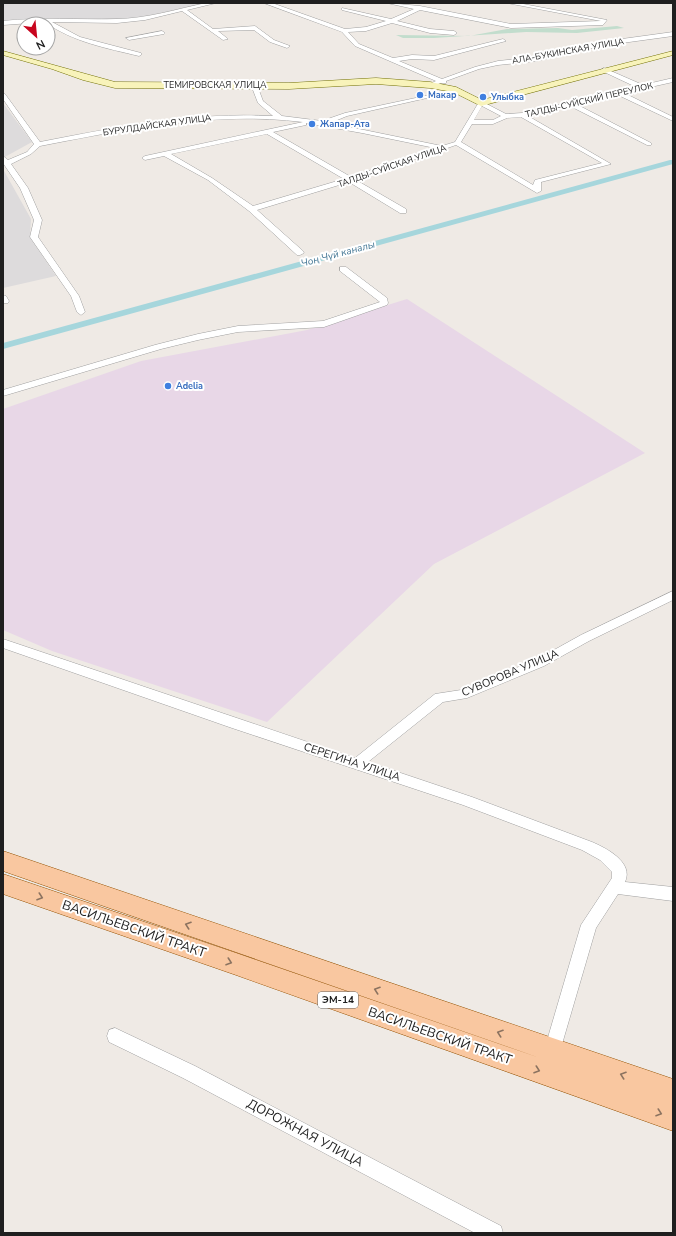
<svg xmlns="http://www.w3.org/2000/svg" width="676" height="1236" viewBox="0 0 676 1236" font-family="'Nunito Sans',sans-serif">
<style>
.residential{fill:#dddbdc}
.industrial{fill:#e8d7e7}
.wetland{fill:#c2ddcd}
.lines{fill:none;stroke-linecap:round;stroke-linejoin:round}
.canal{fill:#a6d6dc;fill-rule:evenodd}
.street-casing{stroke:#a0a0a0;stroke-width:1}
.secondary-casing{stroke:#747208;stroke-width:1}
.primary-casing{stroke:#955304;stroke-width:1}
.street{fill:#fff;fill-rule:evenodd}
.secondary{fill:#f8f3ba;fill-rule:evenodd}
.primary{fill:#f9c7a0;fill-rule:evenodd}
.oneway{stroke:#8c7360}
.shop-dot{fill:#3f7fe0;stroke:#fff;stroke-width:1.5}
.labels{text-anchor:middle;dominant-baseline:central;stroke-width:4;stroke-linejoin:round;paint-order:stroke}
.far-street-label{font-size:9px;fill:#1f1f1f;stroke:#fff}
.far-shop-label{font-size:9px;font-weight:bold;fill:#366cbe;stroke:#fff;text-anchor:start}
.far-water-label{font-size:10px;font-style:italic;fill:#447795;stroke:#fff}
.shield{fill:#fff;stroke:#626262;stroke-width:1}
.shield-label{font-size:10px;font-weight:bold;fill:#1f1f1f}
.street-label{font-size:11px;fill:#1f1f1f;stroke:#fff}
.near-street-label{font-size:13px;fill:#1f1f1f;stroke:#fff}
</style>
<rect width="100%" height="100%" fill="#efeae5"/>
<!-- residential -->
<g class="residential">
<polygon points="3,3 207,3 142,17 116,20 30,19 3,22"/>
<polygon points="3,103 32,142 3,158"/>
<polygon points="3,169 31,219 30,237 56,276 3,288"/>
</g>
<!-- industrial -->
<polygon class="industrial" points="407,299 645,453 434,564 267,722 52,651 3,630 3,409 141,361 307,330"/>
<!-- wetland -->
<polygon class="wetland" points="617,26 624,28 577,33 526,32 434,38 403,38 396,35 469,36 507,29 558,28 572,30"/>
<g class="lines">
<!-- canal -->
<polygon class="canal" points="670,160 673,160 673,164 3,349 3,343"/>
<!-- street casing -->
<g class="street-casing">
<g id="street">
<path d="M206 3H216L187 10 213 29 255 26 274 40 290 46 287 48 270 42 254 30 218 31 228 39 223 40 182 11 145 20 117 23 52 22 80 37 141 53V55L139 56C106 48 73 42 45 22L3 25V21C41 17 78 20 116 19 146 19 177 9 206 3Z"/>
<polygon points="264,3 272,3 345,29 366,27 386,21 342,10 342,8 391,19 414,9 387,3 420,6 511,24 601,21 507,3 518,3 607,20 603,25 511,28 420,10 397,21 430,29 454,31 457,33 454,35 430,33 392,23 366,31 348,32 359,44 393,58 412,55 434,56 503,39 506,41 434,60 412,59 399,61 442,79 475,67 498,61 536,57 600,42 673,32 673,36 600,46 536,61 498,65 479,69 446,81 446,83 441,83 430,87 427,85 436,81 355,46 342,32"/>
<polygon points="162,31 165,33 164,34 129,40 126,38"/>
<path d="M604 68 643 85 673 78V82L624 93 673 117V121L618 95 576 104 651 143V145H647L570 106 528 116 611 164 541 182V191L537 193 456 145 356 180 406 209V213H400L349 182 257 210 303 251 304 253 300 255H297L249 211 208 180 164 156 145 160 142 158 145 156 303 122C214 111 127 129 40 146L31 154 11 164 28 188 42 220 38 237 79 296 85 312 81 315 77 312 71 296 30 237 34 220 20 188 3 163V156L8 160 27 152 34 144 3 99V93L5 94 40 142C117 127 194 112 273 116L258 103 251 85 254 83 257 85 263 101 282 116 322 121 345 113 458 89V91L347 116 330 123 442 146 455 142 479 102H483L506 114 522 113 636 87 602 71 601 70ZM482 106 501 116 493 120H474ZM521 117 602 163 535 180 533 185 461 142 472 124H493L507 118ZM306 123 362 133 435 148 351 177 273 132 306 125ZM267 134 344 179 253 206 212 178 171 154Z"/>
<polygon points="340,267 346,267 387,298 388,303 387,305 324,327 238,332 198,340 161,349 3,396 3,390 155,345 198,334 238,326 323,321 380,302 340,271"/>
<polygon points="3,295 6,296 9,301 8,303 3,303"/>
<path d="M673 591V600L589 641 544 666 467 698 443 702 368 762 472 797 592 842C606 848 634 862 625 882L673 887V901L618 894 596 928 560 1051 558 1057 552 1059 546 1057 544 1051 581 925 612 878V872L600 860 582 850 463 805 232 728 3 648V639L355 758 435 694 461 690 536 660 581 635Z"/>
<polygon points="115,1028 195,1066 501,1226 503,1233 475,1233 183,1078 109,1042 107,1036 109,1030"/>
</g>
</g>
<!-- secondary casing -->
<g class="secondary-casing">
<polygon id="secondary" points="3,51 115,82 289,83 376,78 430,82 456,87 482,100 673,51 673,55 481,106 453,92 430,88 376,84 289,89 115,88 83,80 52,69 3,55"/>
</g>
<!-- primary casing -->
<g class="primary-casing">
<polygon id="primary" points="3,851 673,1079 673,1131 236,975 3,894 3,874 236,953 540,1058 3,871"/>
</g>
<!-- street -->
<use href="#street" class="street"/>
<!-- secondary -->
<use href="#secondary" class="secondary"/>
<!-- primary -->
<use href="#primary" class="primary"/>
</g>
<!-- one-way arrows -->
<defs><path id="oneway-chevron" d="M-2-3.5L2.5 0L-2 3.5" fill="none" stroke-width="1.6" stroke-linecap="round" stroke-linejoin="round"/></defs>
<g class="oneway">
<use href="#oneway-chevron" transform="translate(40 897) rotate(19)"/>
<use href="#oneway-chevron" transform="translate(188 925) rotate(-161)"/>
<use href="#oneway-chevron" transform="translate(229 962) rotate(19)"/>
<use href="#oneway-chevron" transform="translate(377 990) rotate(-161)"/>
<use href="#oneway-chevron" transform="translate(500 1033) rotate(-161)"/>
<use href="#oneway-chevron" transform="translate(537 1070) rotate(19)"/>
<use href="#oneway-chevron" transform="translate(623 1075) rotate(-161)"/>
<use href="#oneway-chevron" transform="translate(659 1113) rotate(19)"/>
</g>
<!-- markers -->
<g class="shop-dot">
<circle cx="420" cy="95" r="4"/>
<circle cx="483" cy="97" r="4"/>
<circle cx="312" cy="124" r="4"/>
<circle cx="168" cy="386" r="4"/>
</g>
<g class="labels">
<!-- far-street labels -->
<g class="far-street-label">
<text transform="translate(568 51) rotate(-10)">АЛА-БУКИНСКАЯ УЛИЦА</text>
<text x="215" y="85">ТЕМИРОВСКАЯ УЛИЦА</text>
<text transform="translate(589 100) rotate(-13)">ТАЛДЫ-СУЙСКИЙ ПЕРЕУЛОК</text>
<text transform="translate(157 125) rotate(-8)">БУРУЛДАЙСКАЯ УЛИЦА</text>
<text transform="translate(392 166) rotate(-19)">ТАЛДЫ-СУЙСКАЯ УЛИЦА</text>
</g>
<!-- far-shop labels -->
<g class="far-shop-label">
<text x="428" y="95">Макар</text>
<text x="491" y="97">Улыбка</text>
<text x="320" y="124">Жапар-Ата</text>
<text x="176" y="386">Adelia</text>
</g>
<!-- far-water labels -->
<g class="far-water-label">
<text transform="translate(338 254) rotate(-15)">Чоң Чүй каналы</text>
</g>
<!-- shield labels -->
<rect class="shield" x="318" y="992" width="40" height="16" rx="3"/>
<g class="shield-label">
<text x="338" y="1000">ЭМ-14</text>
</g>
<!-- street labels -->
<g class="street-label">
<text transform="translate(510 673) rotate(-23)">СУВОРОВА УЛИЦА</text>
<text transform="translate(352 762) rotate(18)">СЕРЕГИНА УЛИЦА</text>
</g>
<!-- near-street labels -->
<g class="near-street-label">
<text transform="translate(134 929) rotate(19)">ВАСИЛЬЕВСКИЙ ТРАКТ</text>
<text transform="translate(440 1036) rotate(19)">ВАСИЛЬЕВСКИЙ ТРАКТ</text>
<text transform="translate(305 1133) rotate(28)">ДОРОЖНАЯ УЛИЦА</text>
</g>
</g>
<!-- border -->
<rect width="676" height="1236" fill="none" stroke="#1f1f1f" stroke-width="8"/>
<!-- north arrow -->
<g transform="translate(36 36) rotate(153)"><circle r="19" fill="#ffffff" stroke="#a5a5a5"/>
<path d="M0-3L7 15L0 10L-7 15Z" fill="#c8051e"/>
<text y="-6" font-size="11" font-weight="bold" text-anchor="middle" fill="#1f1f1f">N</text>
</g>
</svg>
